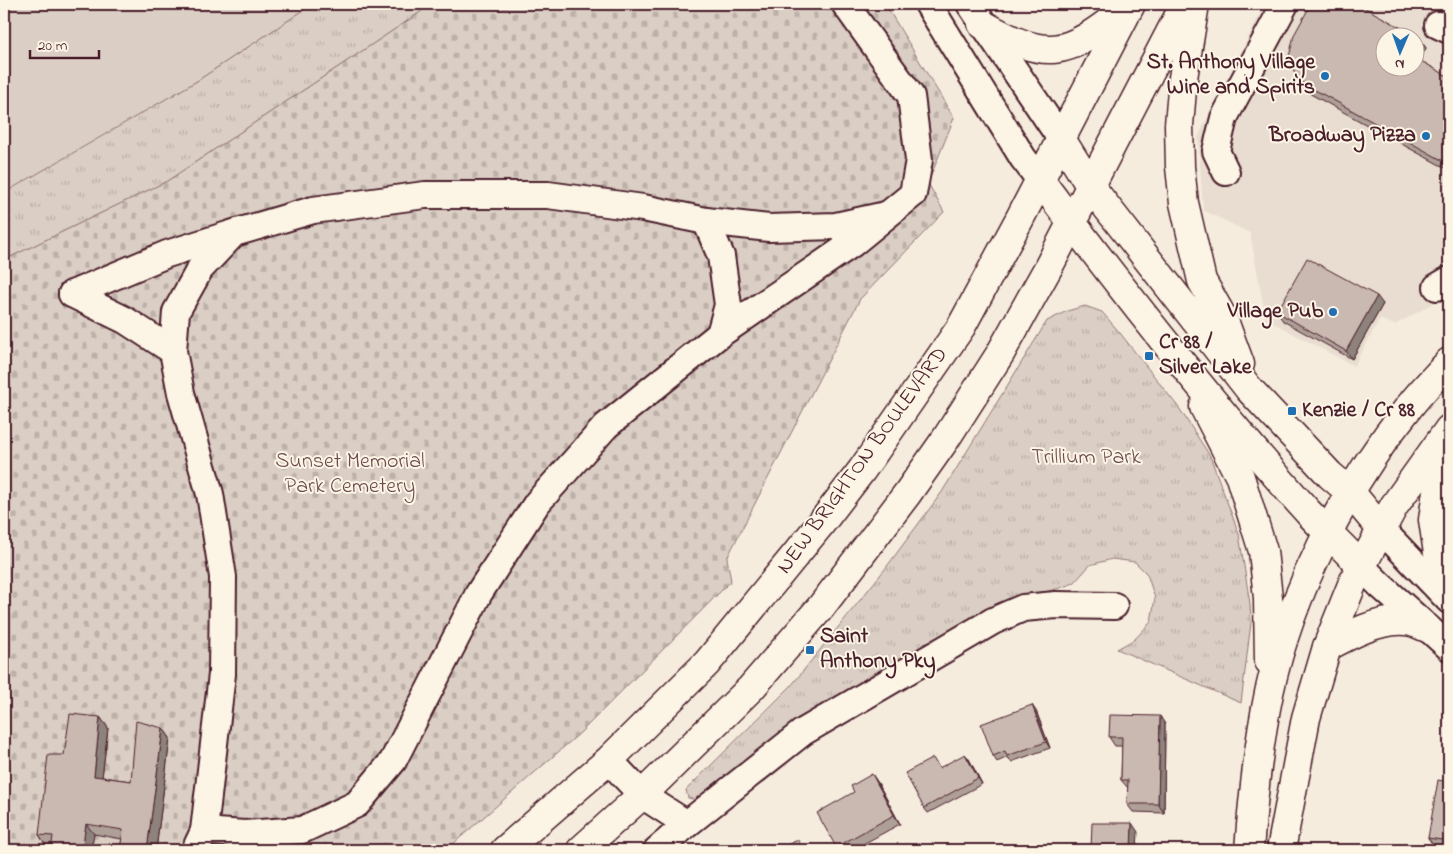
<svg xmlns="http://www.w3.org/2000/svg" width="1453" height="854" viewBox="0 0 1453 854" font-family="'Indie Flower',sans-serif">
<style>
.built{fill:#e8ddd0;fill-rule:evenodd}
.grass{fill:#dbcec4;stroke:#927678}
.cemetery{fill:url(#cemetery-stones);stroke:#927678}
.park{fill:url(#park-tufts);stroke:#927678}
.lines{fill:none;stroke-linecap:round;stroke-linejoin:round}
.minor-casing{stroke:#4a1f2b;stroke-width:30}
.major-casing{stroke:#4a1f2b;stroke-width:31}
.minor{stroke:#fcf5e5;stroke-width:26}
.major{stroke:#fcf5e5;stroke-width:28}
.wall{fill:#ae9f98;stroke:#4a1f2b}
.shaded-wall{fill:#8d827c;stroke:#4a1f2b}
.building{fill:#cab9b1;stroke:#4a1f2b}
.poi-dot{fill:#1f6fb2;stroke:#fcf5e5;stroke-width:2}
.labels{text-anchor:middle;dominant-baseline:central;stroke-width:4;stroke-linejoin:round;paint-order:stroke}
.poi-label{font-size:22px;font-weight:bold;fill:#4a1f2b;stroke:#fcf5e5;text-anchor:end}
.park-label{font-size:22px;fill:#6e4b51;stroke:#fcf5e5}
.street-label{font-size:22px;fill:#4a1f2b;stroke:#fcf5e5}
</style>
<defs>
<pattern id="cemetery-stones" width="16" height="16" patternUnits="userSpaceOnUse" patternTransform="scale(1.25)"><rect width="16" height="16" fill="#dbcec4"/><path d="M2 7V4a2 2 0 0 1 4 0v3zM10 15v-3a2 2 0 0 1 4 0v3z" fill="#bdb0a9"/></pattern>
<pattern id="park-tufts" width="24" height="20" patternUnits="userSpaceOnUse" patternTransform="scale(1.25)"><rect width="24" height="20" fill="#dbcec4"/><path d="M3 7l-1-3M5 7V3M7 7l1-3M15 17l-1-3M17 17v-4M19 17l1-3" fill="none" stroke="#bdb0a9"/></pattern>
</defs>
<rect width="100%" height="100%" fill="#f5ecde"/>
<filter id="ink" filterUnits="userSpaceOnUse"><feTurbulence type="fractalNoise" baseFrequency=".02" numOctaves="2"/><feDisplacementMap in="SourceGraphic" scale="10" xChannelSelector="R" yChannelSelector="G"/><feConvolveMatrix kernelMatrix="1 2 1 2 8 2 1 2 1" color-interpolation-filters="sRGB"/></filter>
<g filter="url(#ink)">
<!-- built -->
<path class="built" d="M1265 4H1449V294L1395 325 1380 319 1354 366 1266 319 1250 233 1203 210 1198 137ZM1386 38H1416V68H1386Z"/>
<!-- grass -->
<polygon class="grass" points="4,4 313,4 197,81 16,188 4,193"/>
<!-- cemetery -->
<polygon class="cemetery" points="429,4 885,4 954,118 928,183 944,212 860,299 727,558 731,581 580,733 446,850 4,850 4,260 167,181 419,13"/>
<!-- park -->
<g class="park">
<polygon points="313,4 429,4 419,13 167,181 4,260 4,193 197,81"/>
<polygon points="1085,306 1102,312 1120,333 1179,408 1210,456 1239,534 1250,604 1251,623 1241,703 1117,649 1135,639 1151,622 1155,598 1147,574 1135,562 1112,559 1090,565 1074,583 1060,588 1002,603 853,688 760,748 698,800 688,798 686,790 791,686 885,569 942,492 1047,321 1067,311"/>
</g>
<g class="lines">
<!-- minor casing -->
<g class="minor-casing">
<g id="minor">
<polyline points="928,4 1023,158 1040,180"/>
<polyline points="970,4 1061,139"/>
<polyline points="1438,25 1449,30"/>
<polyline points="1226,172 1216,151 1224,118 1285,4"/>
<polyline points="706,221 721,256 728,305 720,334"/>
<polyline points="1437,287 1449,280"/>
<polyline points="72,294 167,254 231,234"/>
<polyline points="72,294 125,320 173,351"/>
<polyline points="1381,529 1449,600"/>
<polyline points="1361,566 1380,585 1449,647"/>
<polyline points="609,760 642,795 687,824"/>
<polyline points="204,831 222,674 223,577 210,494 181,393 173,351 176,312 200,269 234,233 313,210 425,195 548,195 643,208 706,221 769,228 836,226 886,215"/>
<polyline points="195,850 204,831 244,834 302,830 357,804 393,761 479,593 537,503 606,426 720,334 853,243 913,194 919,160 911,96 845,4"/>
<polyline points="657,850 687,824 803,732 993,621 1023,608 1056,605 1114,606"/>
</g>
</g>
<!-- major casing -->
<g class="major-casing">
<g id="major">
<polyline points="1195,4 1183,78 1179,125 1180,167 1184,203 1202,281 1223,318 1240,364"/>
<path d="M982 24C1047 61 1065 57 1122 12"/>
<polyline points="1061,139 1091,187 1249,389 1330,475 1351,493 1381,529"/>
<path d="M1040 180C1125 294 1213 406 1308 512 1325 530 1344 548 1361 566"/>
<polyline points="1204,407 1240,477 1263,551 1268,598 1269,661"/>
<polyline points="1444,440 1433,520 1441,573 1449,598"/>
<path d="M1327 647C1349 635 1379 619 1405 621 1412 621 1420 625 1427 628"/>
<polyline points="505,850 609,760 707,663 819,526 862,470 961,327 1019,220 1131,4"/>
<polyline points="581,850 642,795 751,688 821,607 907,494 945,440 1000,354 1048,268 1185,4"/>
<path d="M1249 850C1253 797 1258 745 1269 693 1291 592 1344 488 1409 407 1421 391 1436 377 1449 362"/>
<polyline points="1281,850 1306,718 1327,647 1353,582 1394,506 1449,429"/>
</g>
</g>
<!-- minor -->
<use href="#minor" class="minor"/>
<!-- major -->
<use href="#major" class="major"/>
</g>
<!-- wall -->
<g class="wall">
<polygon points="1418,37 1426,48 1419,60 1449,77 1449,170 1305,91 1297,80"/>
<polygon points="1383,304 1352,359 1283,321 1277,312"/>
<polygon points="1036,711 1050,748 1011,762 1008,757 997,762 993,756"/>
<polygon points="100,717 108,728 102,777 131,781 163,728 170,738 156,850 120,850 122,839 94,834 91,850 51,850 52,846 46,846 39,835 64,755"/>
<polygon points="1165,724 1164,813 1133,812 1127,804 1128,788 1121,780 1122,746 1115,746 1109,737"/>
<polygon points="969,759 982,784 928,813 924,808 937,764 939,768"/>
<polygon points="872,774 878,783 900,824 852,850 839,850 836,847"/>
<polygon points="1449,782 1449,849 1434,846 1428,838"/>
</g>
<!-- shaded-wall -->
<g class="shaded-wall">
<polygon points="1418,37 1426,48 1417,65 1416,64 1416,42"/>
<polygon points="1377,296 1383,304 1352,359 1346,351"/>
<polygon points="1032,705 1036,711 1050,748 1046,742"/>
<polygon points="1160,716 1165,724 1164,813 1158,804"/>
<polygon points="100,717 108,728 101,786 94,776"/>
<polygon points="163,728 170,738 156,850 147,850"/>
<polygon points="965,754 969,759 982,784 978,778"/>
<polygon points="872,774 878,783 900,824 894,815"/>
<polygon points="1132,823 1138,832 1137,850 1131,850"/>
<polygon points="86,824 94,834 91,850 82,850"/>
</g>
<!-- building -->
<g class="building">
<polygon points="1311,4 1358,4 1418,37 1416,42 1416,38 1386,38 1386,68 1416,68 1416,58 1449,77 1449,164 1297,80 1289,57 1294,35"/>
<polygon points="1307,258 1377,296 1346,351 1277,312"/>
<polygon points="1032,705 1046,742 1007,756 1005,751 993,756 981,724"/>
<polygon points="70,714 100,717 94,776 131,781 136,721 163,728 147,850 120,850 123,830 86,824 82,850 51,850 53,836 39,835 48,755 64,755"/>
<polygon points="1110,715 1160,716 1158,804 1127,804 1128,780 1121,780 1122,737 1109,737"/>
<polygon points="965,754 978,778 924,808 905,773 933,758 939,768"/>
<polygon points="872,774 894,815 836,847 817,813 854,792 851,786"/>
<polygon points="1438,780 1449,782 1449,841 1428,838"/>
<polygon points="1092,823 1132,823 1131,850 1091,850"/>
<polygon points="798,840 803,850 776,850"/>
</g>
</g>
<!-- markers -->
<g class="poi-dot">
<circle cx="1325" cy="76" r="5"/>
<circle cx="1426" cy="136" r="5"/>
<circle cx="1333" cy="312" r="5"/>
<rect x="1144" y="351" width="10" height="10" rx="2.5"/>
<rect x="1287" y="406" width="10" height="10" rx="2.5"/>
<rect x="805" y="645" width="10" height="10" rx="2.5"/>
</g>
<g class="labels">
<!-- poi labels -->
<g class="poi-label">
<text x="1315" y="63">St. Anthony Village<tspan x="1315" dy="25">Wine and Spirits</tspan></text>
<text x="1416" y="136">Broadway Pizza</text>
<text x="1323" y="312">Village Pub</text>
<text x="1159" y="343" text-anchor="start">Cr 88 /<tspan x="1159" dy="25">Silver Lake</tspan></text>
<text x="1302" y="411" text-anchor="start">Kenzie / Cr 88</text>
<text x="820" y="637" text-anchor="start">Saint<tspan x="820" dy="25">Anthony Pky</tspan></text>
</g>
<!-- park labels -->
<g class="park-label">
<text x="1086" y="458">Trillium Park</text>
<text x="350" y="462">Sunset Memorial<tspan x="350" dy="25">Park Cemetery</tspan></text>
</g>
<!-- street labels -->
<g class="street-label">
<text transform="translate(863 461) rotate(-54)">NEW BRIGHTON BOULEVARD</text>
</g>
</g>
<!-- margin -->
<rect width="1453" height="854" fill="none" stroke="#fcf5e5" stroke-width="20"/>
<rect x="10" y="10" width="1433" height="834" fill="none" stroke="#4a1f2b" stroke-width="2" filter="url(#ink)"/>
<!-- north arrow -->
<g transform="translate(1400 52) rotate(182)"><circle r="24" fill="#fcf5e5" stroke="#b59f9b"/>
<path d="M0-4L9 19L0 12L-9 19Z" fill="#1f6fb2"/>
<text y="-8" font-size="14" font-weight="bold" text-anchor="middle" fill="#4a1f2b">N</text>
</g>
<!-- scale -->
<path d="M30 50v8h69v-8" fill="none" stroke="#4a1f2b" stroke-width="2.5"/>
<text x="38" y="50" font-size="15" fill="#4a1f2b" stroke="#fcf5e5" stroke-width="4" paint-order="stroke">20 m</text>
</svg>
